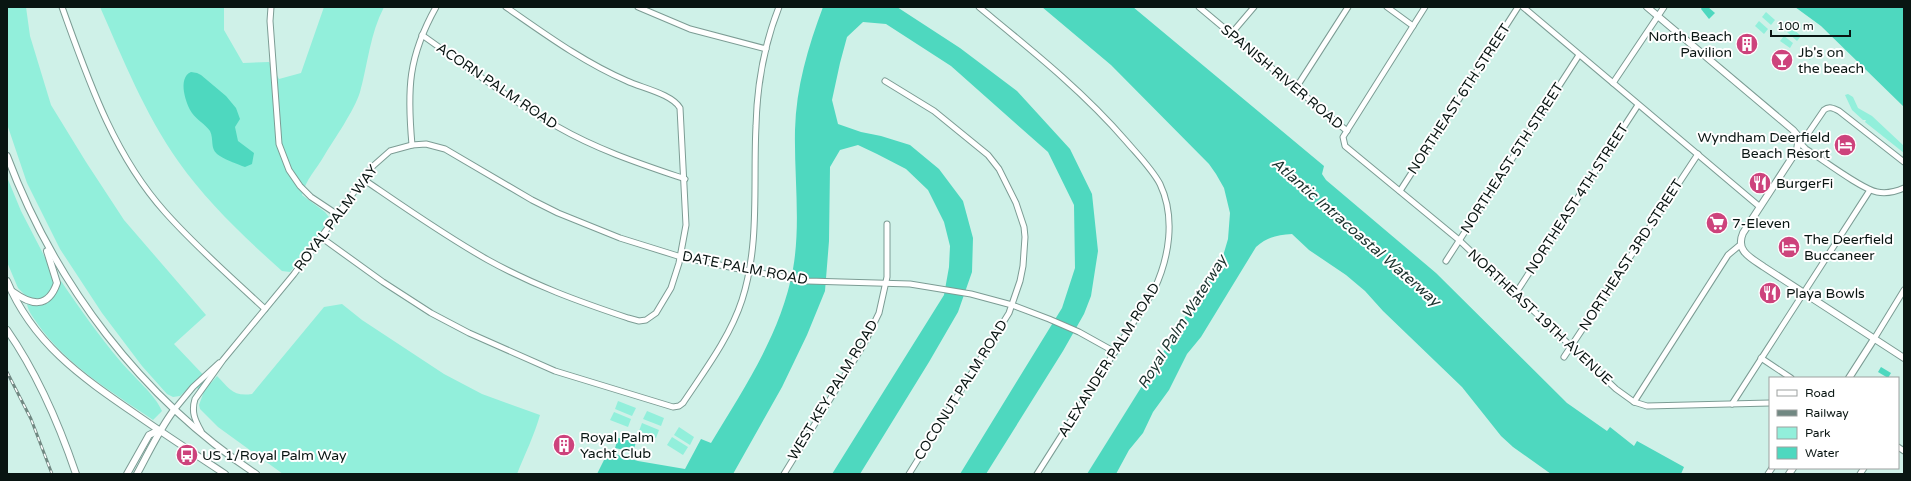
<svg xmlns="http://www.w3.org/2000/svg" width="1911" height="481" viewBox="0 0 1911 481" font-family="'Varela Round',sans-serif">
<style>
.green{fill:#92efdb}
.water{fill:#4ed8bf}
.lines{fill:none;stroke-linecap:round;stroke-linejoin:round}
.minor-casing{stroke:#7c9c94;stroke-width:7}
.major-casing{stroke:#7c9c94;stroke-width:8}
.minor{stroke:#fff;stroke-width:5}
.major{stroke:#fff;stroke-width:6}
.rail-casing{stroke:#718882;stroke-width:3}
.rail{stroke:#fff;stroke-width:1.5;stroke-dasharray:4.5;stroke-linecap:butt}
.labels{text-anchor:middle;dominant-baseline:central;stroke-width:4;stroke-linejoin:round;paint-order:stroke}
.poi-label{font-size:14px;fill:#091512;stroke:#fff;text-anchor:start}
.street-label{font-size:14px;fill:#091512;stroke:#fff}
.water-label{font-size:15px;font-style:italic;fill:#1b322d;stroke:#fff}
</style>
<rect width="100%" height="100%" fill="#cff1e8"/>
<!-- green -->
<g class="green">
<path d="M7 7H26L30 36 51 105 86 162 124 220 206 315 174 344 211 383 217 376C229 388 233 397 252 394L324 307 342 304 362 320 444 374 482 394 540 415C534 436 525 454 517 474H283L218 427 200 409 199 405 203 394 193 384 180 396 173 397 167 394 142 366 102 313 60 249 27 183 7 124Z"/>
<path d="M100 7H224V30L243 63 269 62 279 79 301 73 324 7H384C370 34 368 63 360 92 354 111 335 138 324 156 316 170 306 179 302 195L325 212 329 217V221L290 272 282 271C245 238 207 202 178 161 145 114 123 59 100 7Z"/>
<polygon points="1766,12 1775,20 1771,25 1762,17"/>
<polygon points="1759,21 1768,29 1764,34 1755,26"/>
<polygon points="1791,27 1801,36 1797,41 1787,32"/>
<polygon points="1784,36 1793,43 1790,48 1780,41"/>
<polygon points="1805,48 1814,55 1810,60 1801,53"/>
<polygon points="1848,94 1853,97 1858,108 1872,116 1904,146 1904,153 1865,122 1866,120 1863,120 1852,110 1845,95"/>
<polygon points="7,177 21,211 52,271 54,285 47,295 41,299 27,297 18,288 7,262"/>
<path d="M61 281C80 309 99 336 121 362 133 376 156 396 162 411L153 420C111 391 66 365 37 323 33 317 28 311 27 304 48 311 55 297 61 281Z"/>
<polygon points="618,401 636,408 632,416 615,409"/>
<polygon points="647,411 664,418 661,426 643,419"/>
<polygon points="614,412 631,419 628,427 610,420"/>
<polygon points="642,423 659,430 656,438 639,431"/>
<polygon points="679,427 694,437 690,445 674,435"/>
<polygon points="672,437 688,447 683,455 667,445"/>
</g>
<!-- water -->
<g class="water">
<path d="M823 7H897L960 48 1017 91 1070 149 1092 194 1098 251 1091 296 1084 314 1063 351 986 474H960L1062 308 1075 268 1074 205 1048 152 951 66 886 24 863 22 847 37 840 63 832 100 838 124 861 132 881 136 910 145 939 169 963 201 973 238 972 272 958 312 929 362 860 474H832L944 295 949 267 950 246 944 222 928 190 906 169 877 154 858 145 840 150 830 167 829 241 825 291 807 335 782 387 733 474H597L608 452 638 461 685 469 701 439 711 443C744 388 781 334 793 269 801 224 794 176 795 130 796 87 808 47 823 7Z"/>
<path d="M1042 7H1133L1324 166 1322 174 1326 180 1436 273 1567 403 1607 431 1610 427 1634 446 1637 441 1684 467 1681 474H1551L1513 447 1501 436 1462 387 1383 311 1365 291 1346 275 1309 250 1292 234C1277 235 1267 237 1256 247L1201 337 1187 354 1169 390 1153 412 1143 433 1129 450 1116 474H1087L1217 266 1223 256 1228 239 1230 213 1224 188 1216 174 1209 164 1111 65Z"/>
<polygon points="1702,7 1708,7 1715,13 1709,19 1701,9"/>
<polygon points="1795,7 1904,7 1904,107 1821,26"/>
<path d="M191 72 197 73 201 75 226 96 236 108 240 119 235 127 238 141 254 153 252 164 245 167 242 166C235 163 223 159 217 154 210 148 214 139 210 131 205 124 197 120 192 113 186 104 177 78 191 72Z"/>
<polygon points="1881,367 1891,373 1888,378 1878,372"/>
<polygon points="618,438 636,442 633,452 615,448"/>
</g>
<g class="lines">
<!-- minor casing -->
<g class="minor-casing">
<g id="minor">
<path d="M62 7C88 79 113 154 165 212 196 247 231 277 265 309"/>
<polyline points="271,7 270,21 279,144 289,170 300,186 311,197 338,215"/>
<polyline points="638,7 690,29 766,49"/>
<path d="M979 7C1030 49 1083 91 1126 141 1138 155 1152 169 1160 184 1176 218 1169 258 1154 290L1037 474"/>
<polyline points="1199,7 1347,131"/>
<polyline points="1387,7 1413,26"/>
<polyline points="1425,7 1343,137 1345,146 1459,240 1616,389 1634,402 1647,406 1770,403"/>
<polyline points="1523,7 1760,207"/>
<polyline points="1231,34 1254,7"/>
<path d="M422 35C466 66 510 100 558 127 598 150 641 164 685 179"/>
<polyline points="885,81 934,111 988,155 999,169 1016,203 1024,227 1025,237 1023,266 1020,281 1009,313 909,474"/>
<polyline points="1613,83 1664,7"/>
<polyline points="1296,88 1348,7"/>
<path d="M412 145C407 89 408 57 436 7"/>
<path d="M1904 162 1839 111C1833 108 1829 106 1824 110L1809 132 1799 142 1806 149C1822 159 1861 189 1877 192 1887 194 1895 192 1904 188"/>
<path d="M363 179C404 207 445 236 488 260 533 285 580 302 628 318L639 321 646 320 656 313 671 288 679 263 686 225 680 108C672 94 642 88 627 81 583 62 545 34 506 7"/>
<polyline points="1400,191 1518,7"/>
<path d="M322 238 383 282 431 313 469 333 555 371 673 407 679 406 683 403C705 370 730 337 742 300 760 244 753 184 756 126 757 86 764 45 779 7"/>
<polyline points="1446,261 1579,55"/>
<polyline points="1516,293 1638,105"/>
<polyline points="1874,339 1904,290"/>
<polyline points="1564,357 1698,154"/>
<polyline points="1761,358 1791,378"/>
<polyline points="1634,402 1728,255 1740,245"/>
<polyline points="1732,404 1870,190"/>
<polyline points="174,410 193,387 219,363"/>
<path d="M201 431C195 420 191 412 195 399L223 360 294 274 373 166 390 151 412 145 426 144 445 149 532 200 558 213 620 238 681 257 749 271 808 281 910 284 971 294 1012 305 1049 319 1079 332 1115 352"/>
<polyline points="1898,447 1904,451"/>
<polyline points="784,474 864,344 879,313 887,277 887,224"/>
<polyline points="1768,474 1772,468"/>
<polyline points="1860,474 1864,468"/>
</g>
</g>
<!-- major casing -->
<g class="major-casing">
<g id="major">
<path d="M1647 7 1793 130 1799 137 1797 150 1743 233C1735 251 1751 258 1764 267L1904 358"/>
<path d="M7 156C55 284 141 398 256 474"/>
<path d="M7 281C33 343 80 376 134 413 164 434 195 454 225 474"/>
<path d="M13 292C31 305 48 309 57 283L47 251"/>
<path d="M7 330C37 373 59 424 76 474"/>
<polyline points="1849,378 1874,339"/>
<polyline points="127,474 149,435 159,430"/>
<path d="M137 474C149 452 159 430 174 410"/>
<polyline points="1789,474 1793,468"/>
</g>
</g>
<!-- minor -->
<use href="#minor" class="minor"/>
<!-- major -->
<use href="#major" class="major"/>
<!-- rail casing -->
<g class="rail-casing">
<polyline id="rail" points="7,372 31,419 52,474"/>
</g>
<!-- rail -->
<use href="#rail" class="rail"/>
</g>
<!-- icons -->
<defs>
<g id="building-disc" transform="scale(1.15)"><circle r="9.5" fill="#cd437c" stroke="#fff"/><path d="M-4-6H4V6H1V3H-1V6H-4ZM-2.5-4.3h1.7v1.8h-1.7ZM.8-4.3h1.7v1.8H.8ZM-2.5-1h1.7V.8h-1.7ZM.8-1h1.7V.8H.8Z" fill="#fff"/></g>
<g id="bar-disc" transform="scale(1.15)"><circle r="9.5" fill="#cd437c" stroke="#fff"/><path d="M-6-5H6L.8 .8V4.5H3.5V6h-7V4.5H-.8V.8Z" fill="#fff"/></g>
<g id="hotel-disc" transform="scale(1.15)"><circle r="9.5" fill="#cd437c" stroke="#fff"/><path d="M-6-4.5h1.5V1H6V5H4.5V3h-9V5H-6ZM-4 0a1.8 1.8 0 1 1 3.6 0ZM.5 0V-2.5h3Q6-2.5 6 0Z" fill="#fff"/></g>
<g id="restaurant-disc" transform="scale(1.15)"><circle r="9.5" fill="#cd437c" stroke="#fff"/><path d="M-5-6h1v4h1v-4h1v4h1v-4h1v5L-1.5 .5V6h-2V.5L-5-1ZM5-6V6H3V1.5H1.5Q1.5-4 5-6Z" fill="#fff"/></g>
<g id="supermarket-disc" transform="scale(1.15)"><circle r="9.5" fill="#cd437c" stroke="#fff"/><path d="M-6-5.5h2.5l.6 2H6L4.5 2H-2.5L-4.4-4H-6ZM-1.5 3.2a1.3 1.3 0 1 0 .1 0ZM3 3.2a1.3 1.3 0 1 0 .1 0Z" fill="#fff"/></g>
<g id="bus-disc" transform="scale(1.15)"><circle r="9.5" fill="#cd437c" stroke="#fff"/><path d="M-5-6H5V4H4V6H2V4H-2V6H-4V4H-5ZM-3.5-4V0h7V-4ZM-3.5 1.2v1.5H-2V1.2ZM2 1.2v1.5H3.5V1.2Z" fill="#fff"/></g>
</defs>
<g fill-rule="evenodd">
<use href="#building-disc" x="1747" y="44"/>
<use href="#bar-disc" x="1782" y="60"/>
<use href="#hotel-disc" x="1845" y="145"/>
<use href="#restaurant-disc" x="1760" y="183"/>
<use href="#supermarket-disc" x="1717" y="223"/>
<use href="#hotel-disc" x="1789" y="247"/>
<use href="#restaurant-disc" x="1770" y="293"/>
<use href="#building-disc" x="564" y="445"/>
<use href="#bus-disc" x="187" y="455"/>
</g>
<g class="labels">
<!-- poi labels -->
<g class="poi-label">
<text x="1732" y="36" text-anchor="end">North Beach<tspan x="1732" dy="16">Pavilion</tspan></text>
<text x="1798" y="52">Jb's on<tspan x="1798" dy="16">the beach</tspan></text>
<text x="1830" y="137" text-anchor="end">Wyndham Deerfield<tspan x="1830" dy="16">Beach Resort</tspan></text>
<text x="1776" y="183">BurgerFi</text>
<text x="1732" y="223">7-Eleven</text>
<text x="1804" y="239">The Deerfield<tspan x="1804" dy="16">Buccaneer</tspan></text>
<text x="1786" y="293">Playa Bowls</text>
<text x="580" y="437">Royal Palm<tspan x="580" dy="16">Yacht Club</tspan></text>
<text x="202" y="455">US 1/Royal Palm Way</text>
</g>
<!-- street labels -->
<g class="street-label">
<text transform="translate(1282 77) rotate(40)">SPANISH RIVER ROAD</text>
<text transform="translate(497 86) rotate(34)">ACORN PALM ROAD</text>
<text transform="translate(1459 99) rotate(-57)">NORTHEAST 6TH STREET</text>
<text transform="translate(1512 158) rotate(-57)">NORTHEAST 5TH STREET</text>
<text transform="translate(1577 199) rotate(-57)">NORTHEAST 4TH STREET</text>
<text transform="translate(336 218) rotate(-53)">ROYAL PALM WAY</text>
<text transform="translate(1631 255) rotate(-57)">NORTHEAST 3RD STREET</text>
<text transform="translate(745 268) rotate(11)">DATE PALM ROAD</text>
<text transform="translate(1540 317) rotate(43)">NORTHEAST 19TH AVENUE</text>
<text transform="translate(1109 360) rotate(-58)">ALEXANDER PALM ROAD</text>
<text transform="translate(833 390) rotate(-59)">WEST KEY PALM ROAD</text>
<text transform="translate(961 390) rotate(-58)">COCONUT PALM ROAD</text>
</g>
<!-- water labels -->
<g class="water-label">
<text transform="translate(1356 232) rotate(41)">Atlantic Intracoastal Waterway</text>
<text transform="translate(1182 322) rotate(-58)">Royal Palm Waterway</text>
</g>
</g>
<!-- border -->
<rect width="1911" height="481" fill="none" stroke="#091512" stroke-width="16"/>
<!-- legend -->
<rect x="1769" y="377" width="130" height="92" fill="#ffffff" stroke="#9da1a0"/>
<rect x="1777" y="390" width="20" height="6" fill="#ffffff" stroke="#9da1a0"/>
<text x="1805" y="397" font-size="12" fill="#091512">Road</text>
<rect x="1777" y="410" width="20" height="6" fill="#718882" stroke="#9da1a0"/>
<text x="1805" y="417" font-size="12" fill="#091512">Railway</text>
<rect x="1777" y="427" width="20" height="12" fill="#92efdb" stroke="#9da1a0"/>
<text x="1805" y="437" font-size="12" fill="#091512">Park</text>
<rect x="1777" y="447" width="20" height="12" fill="#4ed8bf" stroke="#9da1a0"/>
<text x="1805" y="457" font-size="12" fill="#091512">Water</text>
<!-- scale -->
<path d="M1771 30v6h79v-6" fill="none" stroke="#091512" stroke-width="2"/>
<text x="1777" y="30" font-size="12" fill="#091512" stroke="#ffffff" stroke-width="3" paint-order="stroke">100 m</text>
</svg>
